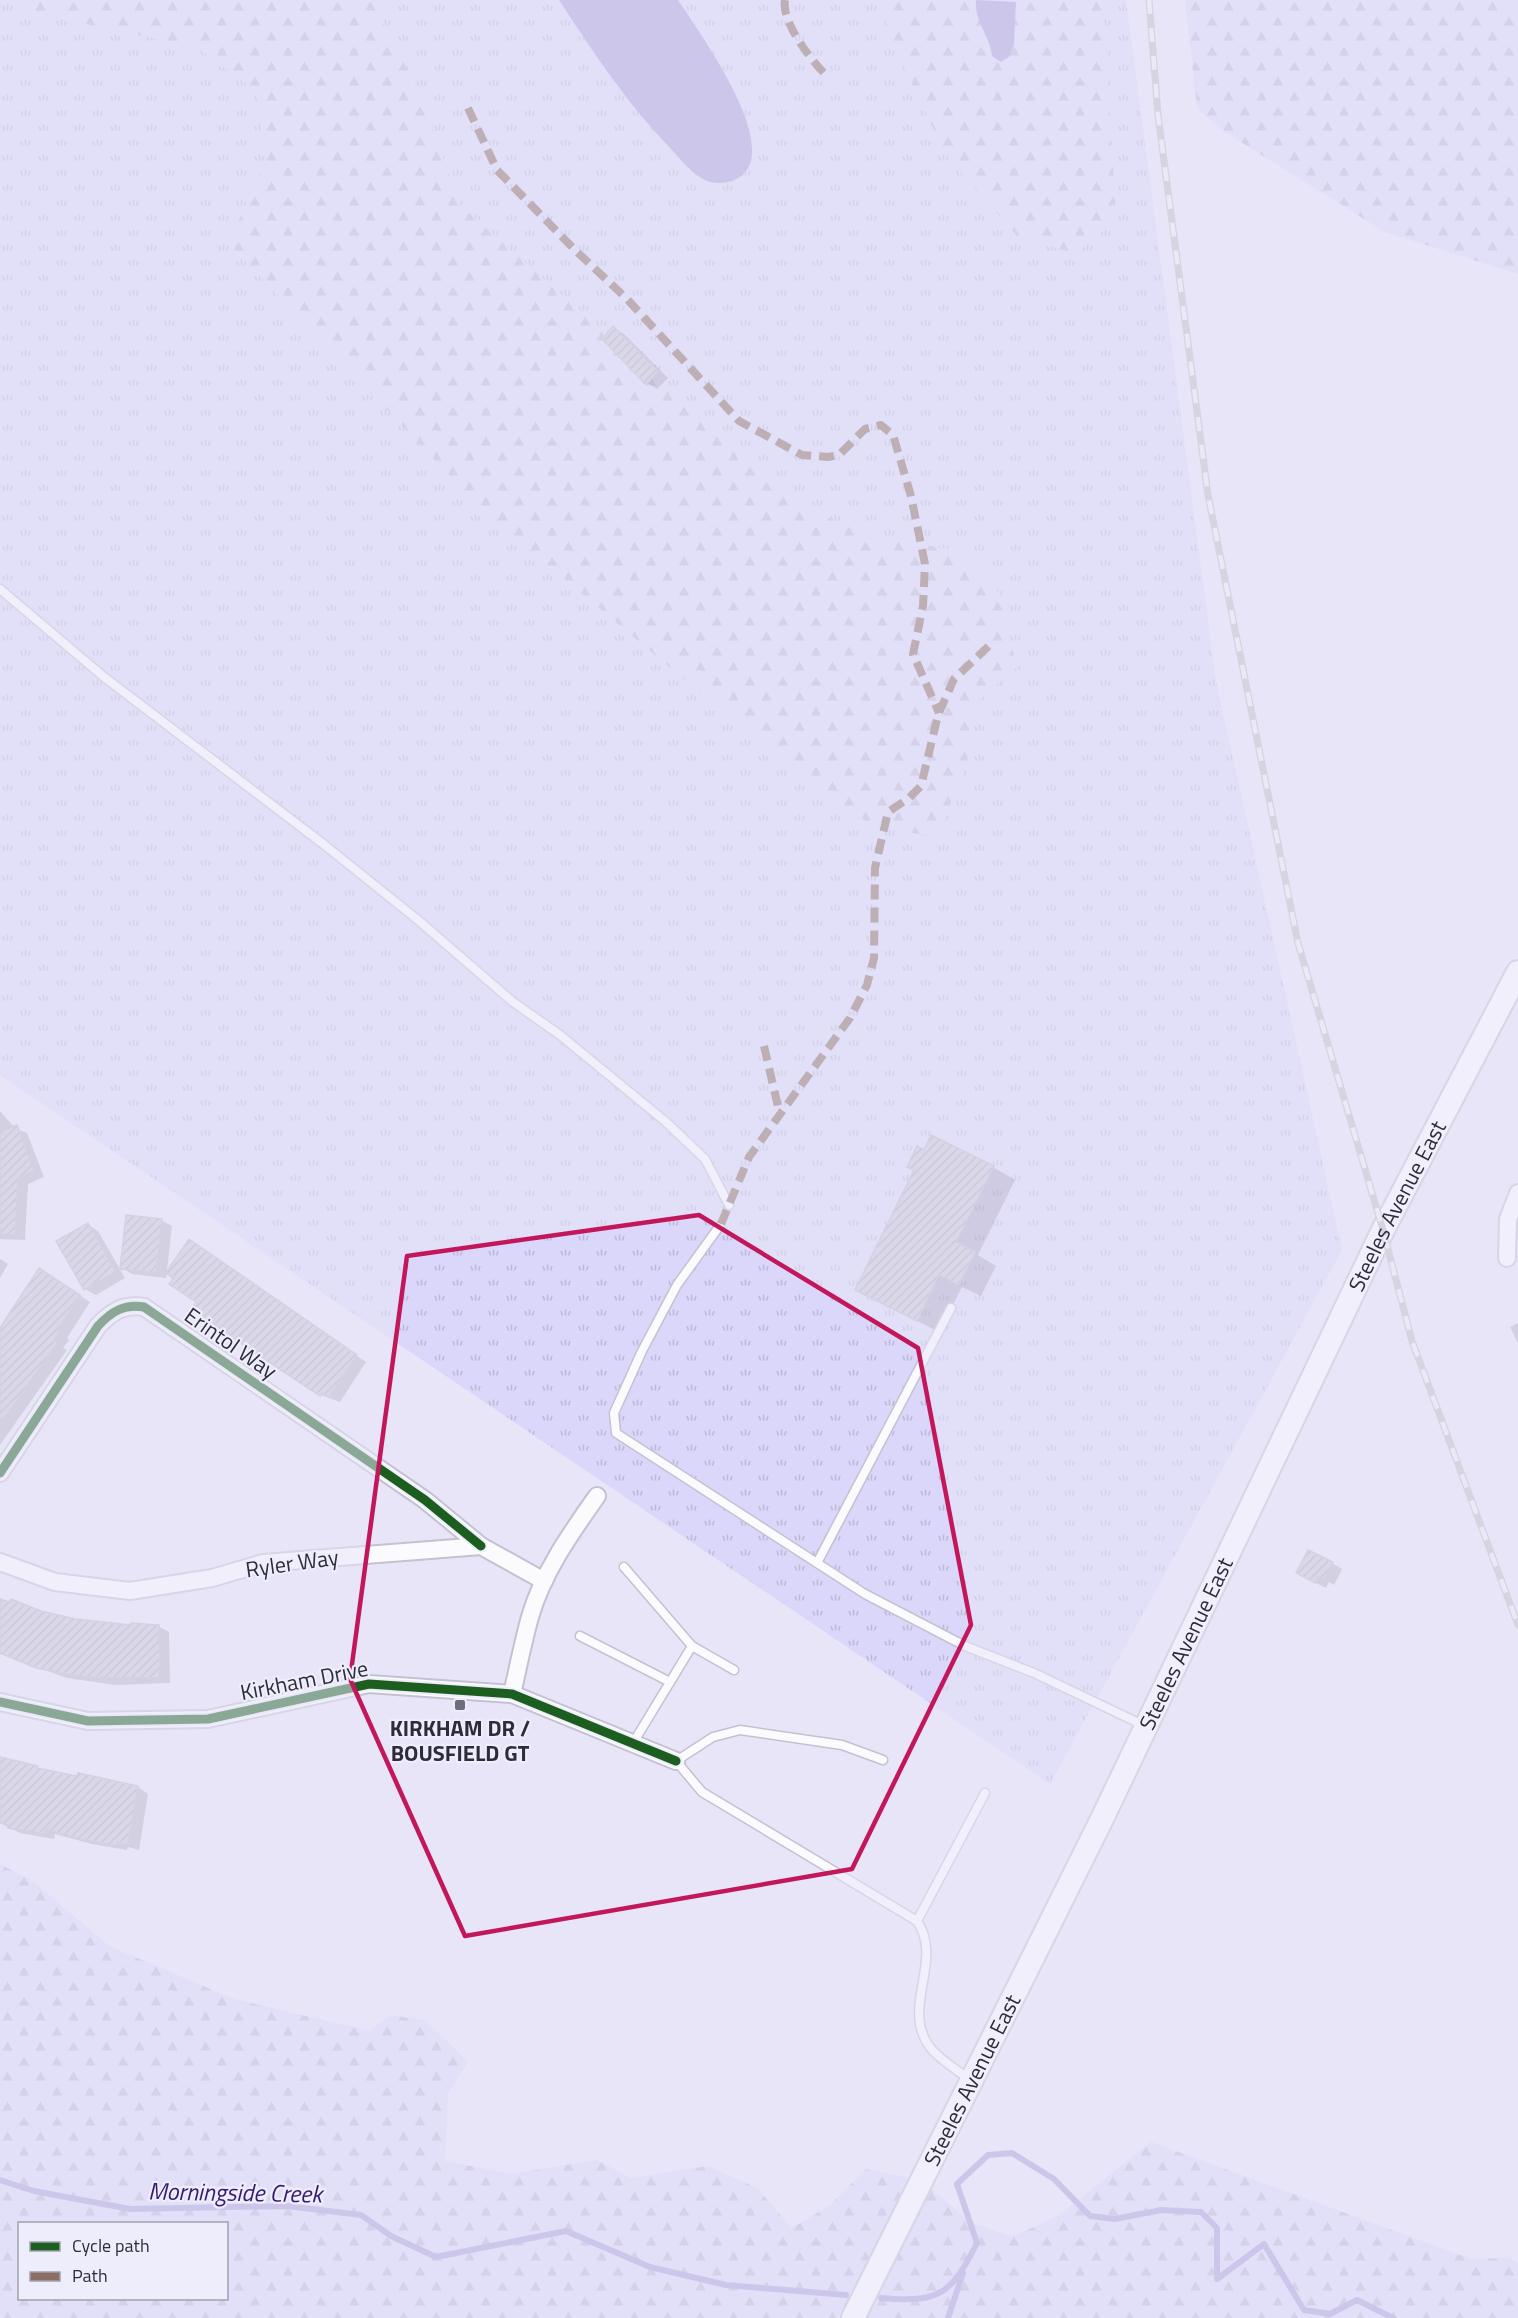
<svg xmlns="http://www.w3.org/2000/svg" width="1518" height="2318" viewBox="0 0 1518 2318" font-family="'Titillium Web',sans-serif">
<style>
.grass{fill:url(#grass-tufts)}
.forest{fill:url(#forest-firs);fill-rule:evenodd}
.water{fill:#aba2da}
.shadow{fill:#0003}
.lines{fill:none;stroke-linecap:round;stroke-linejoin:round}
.stream{stroke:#aba2da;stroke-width:6}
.building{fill:url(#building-hatch);stroke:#bcbac8;stroke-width:1.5}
.lane-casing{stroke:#c3c2d1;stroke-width:11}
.street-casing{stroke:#c3c2d1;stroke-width:20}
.secondary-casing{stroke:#c3c2d1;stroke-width:26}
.lane{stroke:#fbfbfe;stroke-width:8}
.street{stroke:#fbfbfe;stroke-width:16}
.secondary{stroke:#fbfbfe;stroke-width:22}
.rail-casing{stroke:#bebec2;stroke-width:7}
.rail{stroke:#eeedfb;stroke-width:4.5;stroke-dasharray:14;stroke-linecap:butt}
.quiet{stroke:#8d6e63;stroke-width:8;stroke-dasharray:15 8;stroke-linecap:butt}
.cycleway-casing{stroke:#eeedfb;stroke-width:13}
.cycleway{stroke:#1b5e20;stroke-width:9}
.marked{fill:none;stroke:#c2185b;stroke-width:4.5;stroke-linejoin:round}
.poi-dot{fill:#6e6d7b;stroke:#eeedfb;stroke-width:2}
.labels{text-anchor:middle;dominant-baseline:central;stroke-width:4.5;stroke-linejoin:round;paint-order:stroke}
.street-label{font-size:22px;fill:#2d2c38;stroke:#eeedfb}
.poi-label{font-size:22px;font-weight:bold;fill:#2d2c38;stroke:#eeedfb}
.water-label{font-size:24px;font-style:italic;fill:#361c71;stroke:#eeedfb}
</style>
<defs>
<pattern id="grass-tufts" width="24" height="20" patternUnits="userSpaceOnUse" patternTransform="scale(1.5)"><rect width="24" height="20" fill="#dbd7fa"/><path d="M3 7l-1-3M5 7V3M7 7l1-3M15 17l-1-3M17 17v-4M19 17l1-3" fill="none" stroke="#bcb9d7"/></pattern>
<pattern id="forest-firs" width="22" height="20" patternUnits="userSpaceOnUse" patternTransform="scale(1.5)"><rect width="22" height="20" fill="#dbd7fa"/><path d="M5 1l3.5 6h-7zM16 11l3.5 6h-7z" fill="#bcb9d7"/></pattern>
<pattern id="building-hatch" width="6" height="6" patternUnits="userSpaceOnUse" patternTransform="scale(1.5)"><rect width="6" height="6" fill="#c9c7d6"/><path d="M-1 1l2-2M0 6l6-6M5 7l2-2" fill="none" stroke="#adabb8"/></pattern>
</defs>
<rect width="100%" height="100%" fill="#e7e5f7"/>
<!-- grass -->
<polygon class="grass" points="0,0 1126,0 1216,681 1342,1250 1050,1784 0,1075"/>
<!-- forest -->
<g class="forest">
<polygon points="9,0 370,0 417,87 461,206 671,391 812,509 859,532 962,552 996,586 1017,667 973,705 967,764 937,837 876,827 823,795 487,515 228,243 265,162 257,92 198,48 21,10"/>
<polygon points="888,0 1103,0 1116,219 1076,254 1017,236 945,153 886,30"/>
<polygon points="1185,0 1518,0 1518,274 1385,232 1220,129 1197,107"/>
<path d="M0 1864 34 1882 109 1946 234 1999 370 2031 390 2015 425 2020 468 2062 448 2093 445 2161 511 2174 597 2160 631 2178 708 2166 757 2188 792 2228 830 2205 866 2169 921 2180 970 2222 1012 2237 1058 2216 1151 2142 1471 2259 1509 2258 1518 2263V2318H0ZM20 2224H226V2298H20Z"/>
</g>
<!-- water -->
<g class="water">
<path d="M559 0H678C698 31 793 159 732 181 722 184 710 184 701 178 690 171 680 159 671 149 628 105 593 52 559 0Z"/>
<path d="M976 0 1016 2 1014 44 1010 56 1001 62 992 56C990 37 974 20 976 0Z"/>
</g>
<!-- shadow -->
<g class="shadow">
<polygon points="613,328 624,334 668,378 657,389 647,383"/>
<polygon points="0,1111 15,1128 27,1133 44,1177 28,1184 25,1240 0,1239"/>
<polygon points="993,1167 1015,1180 978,1255 996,1266 981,1296 962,1287 939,1332 857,1290"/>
<polygon points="161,1220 172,1226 166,1278 132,1274 122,1268"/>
<polygon points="88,1225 98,1231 125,1278 96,1295 85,1289"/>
<polygon points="200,1247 366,1362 340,1402 321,1395 203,1315 198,1302 167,1274"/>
<polygon points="0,1259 8,1264 0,1278"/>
<polygon points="50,1276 90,1302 67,1338 69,1340 63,1348 67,1350 0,1445 0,1334"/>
<polygon points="1518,1323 1518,1343 1510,1327"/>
<polygon points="1332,1563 1342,1569 1334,1585 1329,1582 1326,1588 1308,1579"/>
<polygon points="0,1598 11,1604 75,1621 133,1627 158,1626 169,1632 170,1683 115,1685 67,1678 0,1654"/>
<polygon points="0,1759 44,1771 79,1777 79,1775 138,1787 148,1794 139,1850 128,1847 127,1850 92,1844 55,1834 54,1839 20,1833 0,1823"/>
</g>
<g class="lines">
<!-- stream -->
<g class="stream">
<polyline points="0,2180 34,2191 130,2209 287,2206 361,2215 391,2236 436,2257 566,2231 650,2267 726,2285 846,2295"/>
<path d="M881 2298C939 2303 951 2295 977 2243L957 2184 988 2155 1012 2153 1054 2179 1090 2216 1115 2219 1161 2210 1201 2212 1217 2228V2279L1264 2244 1304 2310 1330 2314 1357 2300 1393 2318"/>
<polyline points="948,2318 963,2273"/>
</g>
</g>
<!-- building -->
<g class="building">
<polygon points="613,326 658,371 646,385 602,339"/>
<polygon points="17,1125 34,1171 18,1178 15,1235 0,1234 0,1132"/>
<polygon points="931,1135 994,1166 956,1242 975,1252 959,1285 939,1275 917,1321 855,1290 914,1170 907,1167 917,1146 924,1150"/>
<polygon points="126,1215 162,1219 156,1273 120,1269"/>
<polygon points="88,1223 116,1272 84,1290 56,1241"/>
<polygon points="189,1239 357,1355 329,1397 322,1393 320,1396 236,1340 201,1315 202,1313 193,1307 196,1302 169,1284 175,1276 165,1274"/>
<polygon points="39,1268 80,1295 57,1331 59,1333 54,1340 57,1343 0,1425 0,1328"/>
<polygon points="1308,1550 1333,1562 1323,1580 1318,1577 1315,1583 1296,1573"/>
<polygon points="0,1599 9,1602 11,1599 41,1611 75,1619 131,1625 131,1623 159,1625 160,1678 86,1677 36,1668 0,1653"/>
<polygon points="0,1757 38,1766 37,1768 77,1776 78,1773 138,1786 128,1845 117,1842 116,1846 80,1839 45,1829 44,1834 8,1828 8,1825 0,1823"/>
</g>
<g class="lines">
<!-- lane casing -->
<g class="lane-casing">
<g id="lane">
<polyline points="0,589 104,677 322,843 418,920 513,1002 560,1035 666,1122 705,1159 729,1205"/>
<polyline points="721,1224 677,1285 642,1351 614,1413 616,1433 865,1594 965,1646 1034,1673 1145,1726"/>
<polyline points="817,1563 951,1308"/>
<polyline points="624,1567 692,1646 633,1743"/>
<polyline points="580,1636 670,1682"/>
<polyline points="692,1646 734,1670"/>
<path d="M883 1760 842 1745 740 1730 713 1737 676 1761 702 1792 917 1921C944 1960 901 2007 929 2046 938 2059 958 2070 971 2081"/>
<polyline points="917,1921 985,1793"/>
</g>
</g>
<!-- street casing -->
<g class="street-casing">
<g id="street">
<polyline points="1507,1258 1508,1219 1518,1193"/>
<path d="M0 1473 98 1326C112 1311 124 1304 144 1307L425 1500 481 1546"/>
<polyline points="0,1562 55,1582 130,1591 212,1578 263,1563 481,1546 544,1581"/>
<path d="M512 1694C518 1668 523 1642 530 1617 543 1572 571 1533 597 1496"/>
<polyline points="0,1702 88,1721 208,1719 369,1684 512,1694 676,1761"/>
</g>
</g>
<!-- secondary casing -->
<g class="secondary-casing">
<g id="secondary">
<path id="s1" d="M853 2318 1101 1821 1383 1230 1518 972"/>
</g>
</g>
<!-- lane -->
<use href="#lane" class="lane"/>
<!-- street -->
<use href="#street" class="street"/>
<!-- secondary -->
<use href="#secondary" class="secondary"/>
<!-- rail casing -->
<g class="rail-casing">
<polyline id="rail" points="1149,0 1158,115 1208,495 1298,943 1383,1230 1412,1341 1518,1625"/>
</g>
<!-- rail -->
<use href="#rail" class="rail"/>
<!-- quiet -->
<g class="quiet">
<path d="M785 0C781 21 810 59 825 74"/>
<polyline points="468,108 497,170 576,251 627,299 739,421 802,455 828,457 839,455 865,429 881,425 893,435 911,496 925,564 923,606 913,654 939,713"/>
<polyline points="764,1046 780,1115"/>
<polyline points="721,1224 749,1157 850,1018 867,985 874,958 875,868 888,812 909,798 921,786 938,715 954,679 991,644"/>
</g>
<!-- cycleway casing -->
<g class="cycleway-casing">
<g id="cycleway">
<path d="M0 1473 98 1326C112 1311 124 1304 144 1307L425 1500 481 1546"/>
<polyline points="0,1702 88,1721 208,1719 369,1684 512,1694 676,1761"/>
</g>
</g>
<!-- cycleway -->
<use href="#cycleway" class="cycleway"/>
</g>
<!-- marked area -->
<path d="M0 0H1518V2318H0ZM699 1215 918 1348 971 1625 852 1869 465 1936 350 1679 407 1256Z" fill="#e7e5f7" fill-opacity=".55" fill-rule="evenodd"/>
<path class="marked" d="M699 1215 918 1348 971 1625 852 1869 465 1936 350 1679 407 1256Z"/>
<!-- markers -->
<rect class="poi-dot" x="454" y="1699" width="12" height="12" rx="3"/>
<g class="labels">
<!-- street labels -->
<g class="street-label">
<text stroke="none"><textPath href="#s1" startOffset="1238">Steeles Avenue East</textPath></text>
<text transform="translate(231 1343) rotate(35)">Erintol Way</text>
<text transform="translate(292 1563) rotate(-8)">Ryler Way</text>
<text stroke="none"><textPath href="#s1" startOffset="752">Steeles Avenue East</textPath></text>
<text transform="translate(304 1680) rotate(-11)">Kirkham Drive</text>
<text stroke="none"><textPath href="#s1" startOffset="266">Steeles Avenue East</textPath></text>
</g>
<!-- poi labels -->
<g class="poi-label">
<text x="460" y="1728">KIRKHAM DR /<tspan x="460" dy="25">BOUSFIELD GT</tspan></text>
</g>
<!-- water labels -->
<g class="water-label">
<text transform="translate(235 2192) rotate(1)">Morningside Creek</text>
</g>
</g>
<!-- legend -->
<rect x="18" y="2222" width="210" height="78" fill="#eeedfb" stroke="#a1a0ad" stroke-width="1.5"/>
<rect x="30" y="2242" width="30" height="9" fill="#1b5e20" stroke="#a1a0ad" stroke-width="1.5"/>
<text x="72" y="2252" font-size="18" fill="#2d2c38">Cycle path</text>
<rect x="30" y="2272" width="30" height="9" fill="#8d6e63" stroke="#a1a0ad" stroke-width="1.5"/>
<text x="72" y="2282" font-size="18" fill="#2d2c38">Path</text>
</svg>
